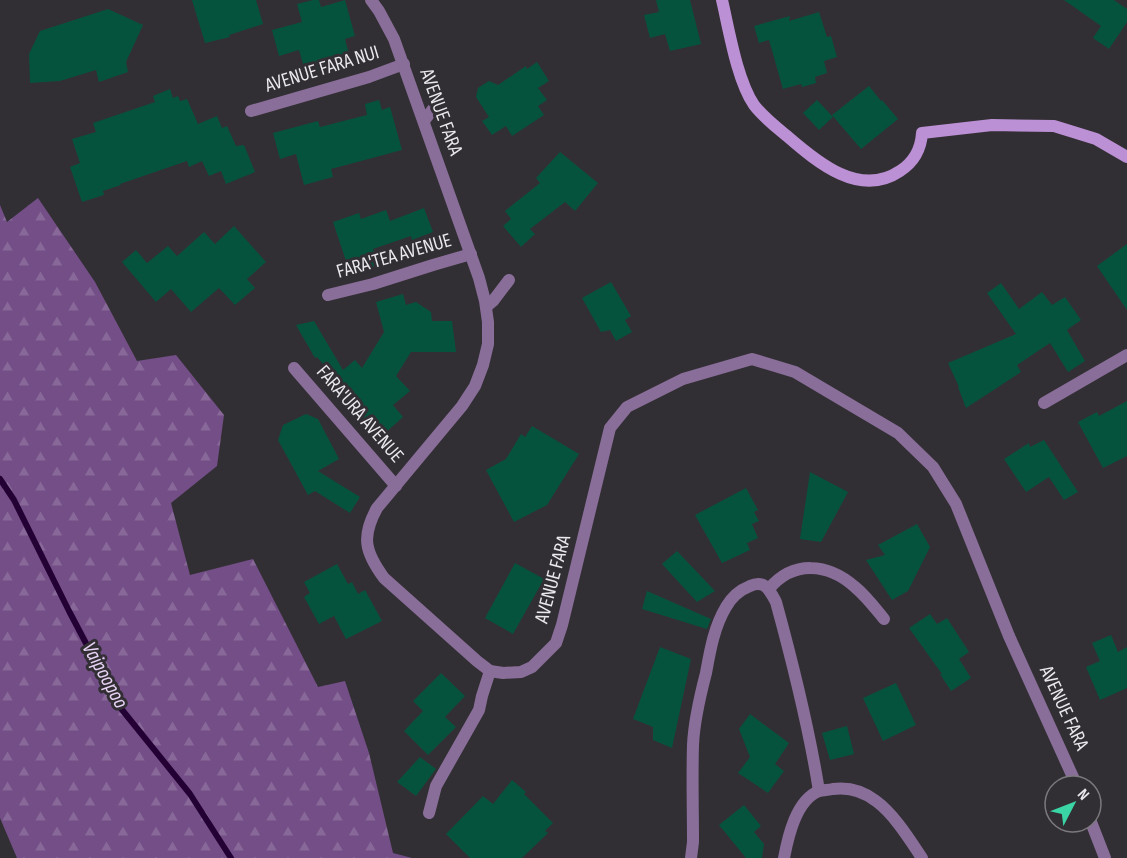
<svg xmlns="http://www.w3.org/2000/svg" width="1127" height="858" viewBox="0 0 1127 858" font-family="'Sofia Sans Condensed',sans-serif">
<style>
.forest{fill:url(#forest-firs)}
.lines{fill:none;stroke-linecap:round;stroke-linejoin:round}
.stream{stroke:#240134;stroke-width:6}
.building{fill:#06533d}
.service{stroke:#896e99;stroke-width:12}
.minor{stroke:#896e99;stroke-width:12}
.secondary{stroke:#bb90d4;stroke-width:12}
.labels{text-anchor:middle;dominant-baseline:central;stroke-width:6;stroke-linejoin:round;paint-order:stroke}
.street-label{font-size:20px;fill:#ebe9ec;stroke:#322f34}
.water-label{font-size:21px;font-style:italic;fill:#e9d4f6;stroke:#322f34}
</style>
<defs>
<pattern id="forest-firs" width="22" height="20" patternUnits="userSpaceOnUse" patternTransform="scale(1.5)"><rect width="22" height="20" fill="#734e87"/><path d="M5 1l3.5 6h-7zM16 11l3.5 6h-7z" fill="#876898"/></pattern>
</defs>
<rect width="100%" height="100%" fill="#322f34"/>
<!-- forest -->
<polygon class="forest" points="38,198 95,282 137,361 176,355 224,415 217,466 171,503 190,575 253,559 318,687 345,681 369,753 393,853 412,858 17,858 0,818 0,205 7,222"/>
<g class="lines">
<!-- stream -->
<polyline class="stream" points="0,479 14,500 69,611 119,706 190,794 231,858"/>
</g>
<!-- building -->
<g class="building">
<polygon points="192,0 256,0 263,24 229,35 230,37 205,43"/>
<polygon points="313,0 319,0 321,7 345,0 355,36 345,39 351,62 313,73 310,62 303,64 299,50 279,56 272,30 302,22 297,4"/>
<polygon points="656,0 690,0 701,44 670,51 665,34 650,38 644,15 659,12"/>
<polygon points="1064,0 1114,0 1127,9 1127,22 1109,49 1093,38 1101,26"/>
<polygon points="108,9 143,25 126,62 128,72 99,82 96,70 60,81 30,83 29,54 40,31"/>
<polygon points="819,12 827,37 831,36 837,57 824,61 827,73 815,77 816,83 802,87 801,84 783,89 769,40 759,43 754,26 790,16 789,21"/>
<polygon points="537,62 549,81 538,88 547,100 538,106 544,115 512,136 506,126 492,135 482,121 489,117 476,97 478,88 489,81 498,85 526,66 527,69"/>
<polygon points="869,86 881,101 882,100 898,119 861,149 832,115"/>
<polygon points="170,89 173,98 178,96 180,101 187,99 198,124 217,116 222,128 227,126 236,146 244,145 255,172 226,184 221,171 209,176 202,161 189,167 187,161 120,184 121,185 103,191 104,195 82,202 70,167 80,163 72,139 96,132 93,123 155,102 153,96"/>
<polygon points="379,100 382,110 390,107 402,150 331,169 333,177 304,185 296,154 280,159 273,133 318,121 320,127 367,115 365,104"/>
<polygon points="817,100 833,117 819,130 803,113"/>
<polygon points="560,152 598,183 575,211 565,202 530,229 535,234 521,247 503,226 511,219 505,211 540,183 536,178"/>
<polygon points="424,208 433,232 412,240 411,236 373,249 378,265 361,271 357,258 346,261 333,222 359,213 361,219 386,210 390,221"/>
<polygon points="234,226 266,262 247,279 255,288 235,305 219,288 191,312 171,289 156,302 122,262 136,250 147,263 168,246 177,256 204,232 215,244"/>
<polygon points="1127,244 1127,310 1097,266"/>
<polygon points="611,282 631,316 625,320 632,332 616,341 610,330 601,332 582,298"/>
<polygon points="1001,283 1019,309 1042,292 1052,305 1065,297 1081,320 1067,330 1085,361 1068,372 1050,343 1017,365 1021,372 966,408 958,387 959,387 948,363 1016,334 987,293"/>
<polygon points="403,294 406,305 416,302 431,312 432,321 452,321 456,352 411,352 396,376 410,391 393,405 403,417 383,435 379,430 375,433 360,416 365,413 317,357 315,358 296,325 314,321 343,370 355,360 362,368 384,332 376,302"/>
<polygon points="1127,401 1127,456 1103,468 1078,422 1097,412 1099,416"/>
<polygon points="306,414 318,419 339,459 318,471 360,497 350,513 315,491 308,495 278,440 283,425"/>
<polygon points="532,426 579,454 547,505 514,522 486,470 506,459 521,434 525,437"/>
<polygon points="1044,440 1078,492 1064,500 1049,477 1026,492 1004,459 1029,443 1030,447"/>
<polygon points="810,472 848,492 821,542 800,539"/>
<polygon points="746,488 758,510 754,512 759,521 752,524 758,538 747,543 750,550 722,563 695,515"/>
<polygon points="917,524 930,547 908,591 892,600 866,560 885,555 878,545"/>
<polygon points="677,551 715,591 697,602 662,564"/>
<polygon points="515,563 544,579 513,634 485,618"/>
<polygon points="337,564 348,584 352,582 358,594 365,590 382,621 346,639 334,616 319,624 304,597 310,593 304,582"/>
<polygon points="647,591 711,619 707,629 642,609"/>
<polygon points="930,614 937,624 947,618 969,652 959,659 971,678 951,691 940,674 942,674 909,628"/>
<polygon points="1111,635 1118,652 1127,647 1127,688 1100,700 1086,667 1100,661 1092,643"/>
<polygon points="660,647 691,659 672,748 653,740 653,727 633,719"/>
<polygon points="441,673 465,696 445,717 456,727 428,755 404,731 423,711 413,701"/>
<polygon points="896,683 916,725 883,741 863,698"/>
<polygon points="750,714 789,743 775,764 784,771 768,793 738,773 750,757 739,729"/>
<polygon points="847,726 854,754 830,760 822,733"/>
<polygon points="420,757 436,769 416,796 397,782"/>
<polygon points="512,780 526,792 524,794 553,823 545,831 548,833 522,858 470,858 446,834 483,796 493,804"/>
<polygon points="744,805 761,826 754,832 764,844 762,858 746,858 719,825"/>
</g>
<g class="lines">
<!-- service -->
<g class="service">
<polyline points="251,111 369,77 404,64"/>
<polyline points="424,121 439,101"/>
<polyline points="328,295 373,284 433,265 471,254"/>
<polyline points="486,307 493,301 509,280"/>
<polyline points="294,368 396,486"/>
<polyline points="1044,403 1127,355"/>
<path d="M769 589C793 560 828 563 855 587 866 596 875 608 884 619"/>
<polyline points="429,813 436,786 479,710 482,696 490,671"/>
</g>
<!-- minor -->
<g class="minor">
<path d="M371 0 379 11 394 39 479 278 485 301 488 322V344L483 365 475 386 462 406 377 508C361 537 365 552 384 578L477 661 490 671 503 673 521 672 532 667 556 643 562 625 610 428 627 407 683 379 752 359 795 372 898 433 933 467 956 504 1009 636 1077 786"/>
<polyline points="1091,822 1105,858"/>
<path d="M691 858 693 842C693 810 692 777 693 745 694 721 700 696 706 673 710 651 714 627 726 607 731 598 740 590 750 586 765 579 770 591 776 602 793 664 809 728 819 791"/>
<path d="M784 858C788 837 796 800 819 791 823 790 829 790 833 789 849 787 863 791 876 801 894 814 910 840 922 858"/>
</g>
<!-- secondary -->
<path class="secondary" d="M722 0C729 30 737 80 754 105 763 117 776 127 787 136 818 163 860 198 900 171 914 162 921 149 922 133L992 125 1054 126 1096 139 1127 157"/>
</g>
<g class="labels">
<!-- street labels -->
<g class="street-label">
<text transform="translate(322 69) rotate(-17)">AVENUE FARA NUI</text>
<text transform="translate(441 112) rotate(70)">AVENUE FARA</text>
<text transform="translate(394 256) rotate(-16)">FARA'TEA AVENUE</text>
<text transform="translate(360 414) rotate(49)">FARA'URA AVENUE</text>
<text transform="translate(553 579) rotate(-75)">AVENUE FARA</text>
<text transform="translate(1064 708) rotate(65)">AVENUE FARA</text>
</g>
<!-- water labels -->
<g class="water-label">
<text transform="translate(105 675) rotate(61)">Vaipoopoo</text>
</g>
</g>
<!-- north arrow -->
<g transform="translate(1073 804) rotate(48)"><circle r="28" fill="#322f34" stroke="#7c797e" stroke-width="1.5"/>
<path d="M0-4.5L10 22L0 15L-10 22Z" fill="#3ad4a5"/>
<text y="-9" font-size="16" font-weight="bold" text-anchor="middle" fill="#ebe9ec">N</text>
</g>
</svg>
